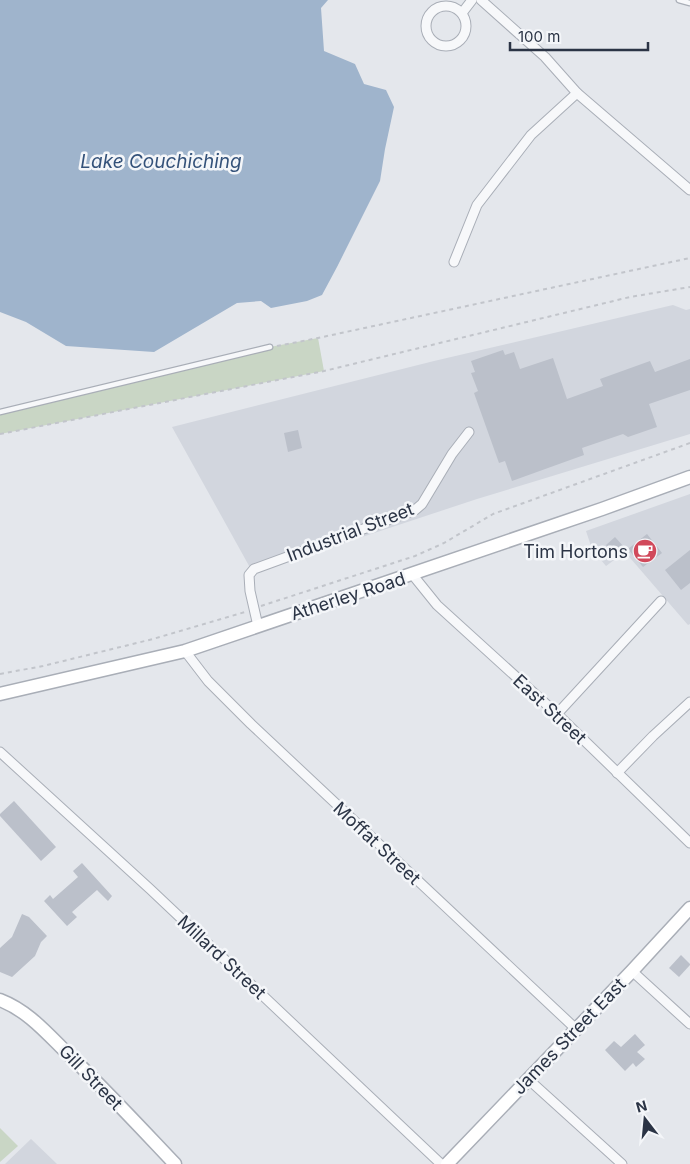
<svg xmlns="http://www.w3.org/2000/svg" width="690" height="1164" viewBox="0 0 690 1164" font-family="Inter,sans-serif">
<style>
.built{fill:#d2d6de}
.green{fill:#c9d6c5}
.water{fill:#9fb4cc}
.building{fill:#bbc0ca}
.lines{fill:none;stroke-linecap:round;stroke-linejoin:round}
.lane-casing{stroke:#a9aeb7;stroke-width:7}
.street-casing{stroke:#a9aeb7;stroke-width:11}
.secondary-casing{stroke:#a9aeb7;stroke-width:15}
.path{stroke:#c2c5cb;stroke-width:2;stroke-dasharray:4 4;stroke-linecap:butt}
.lane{stroke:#f7f8fa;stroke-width:4.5}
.street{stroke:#f7f8fa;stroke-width:9}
.secondary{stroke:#fff;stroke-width:12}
.labels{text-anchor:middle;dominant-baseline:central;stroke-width:5;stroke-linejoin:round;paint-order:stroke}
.street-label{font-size:18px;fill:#2b3445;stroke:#f4f6f9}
.poi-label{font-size:18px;fill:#2b3445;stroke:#f4f6f9;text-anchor:end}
.water-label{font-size:19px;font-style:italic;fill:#34527a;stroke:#f4f6f9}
</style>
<rect width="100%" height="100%" fill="#e4e7ec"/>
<!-- built -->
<g class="built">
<polygon points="673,305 686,310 690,309 690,434 477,499 253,573 172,427 434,361"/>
<polygon points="690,494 690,624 688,625 625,552 606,566 592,549 586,531"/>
<polygon points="31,1139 57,1164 5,1164"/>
</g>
<!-- green -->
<g class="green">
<polygon points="318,338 324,371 0,434 0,412 270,347"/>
<polygon points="0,1128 18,1146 0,1162"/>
</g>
<!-- water -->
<polygon class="water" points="0,0 328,0 321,8 324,51 355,64 364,84 386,90 394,107 385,149 380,181 337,267 322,295 307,301 271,308 261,301 237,303 154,352 66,346 26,322 0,312"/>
<!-- building -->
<g class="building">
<polygon points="503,350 505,355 514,352 520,369 553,358 567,399 603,386 600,379 650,361 655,372 690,359 690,390 649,404 657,427 628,437 623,434 582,448 584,455 512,481 505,461 499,463 474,393 478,391 471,373 475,372 471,361"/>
<polygon points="298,430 302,448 288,452 284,433"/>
<polygon points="647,534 662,553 643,567 628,549"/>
<polygon points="615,537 624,547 614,555 606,545"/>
<polygon points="690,550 690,583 681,590 665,570"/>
<polygon points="14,801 56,847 41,861 0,816 0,814"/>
<polygon points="82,863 112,896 108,901 97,890 72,912 77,917 67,926 44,901 50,895 53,899 78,877 73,871"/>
<polygon points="22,914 29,917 47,936 41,942 35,956 12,977 0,972 0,948 12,937"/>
<polygon points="681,955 690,964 690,965 679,977 669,968"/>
<polygon points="635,1034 645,1045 637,1052 645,1059 636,1067 633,1063 625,1071 605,1050 614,1041 621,1047"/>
</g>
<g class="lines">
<!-- lane casing -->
<g class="lane-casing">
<g id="lane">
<polyline points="679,0 690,3"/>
<polyline points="0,412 270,347"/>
</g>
</g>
<!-- street casing -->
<g class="street-casing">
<g id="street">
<polyline points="481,0 545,57 577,93 690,190"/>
<circle cx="446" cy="26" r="20"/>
<polyline points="462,13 472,0"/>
<polyline points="454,262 477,205 531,135 577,93"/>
<polyline points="412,574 437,605 557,714 690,843"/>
<polyline points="258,626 250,591 249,575 254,569 415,510 422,504 452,454 469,432"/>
<polyline points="185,651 208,681 251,724 576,1029"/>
<polyline points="557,714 661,601"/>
<polyline points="0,752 150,889 441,1164"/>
<polyline points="617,773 653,736 690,702"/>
<polyline points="632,971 690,1024"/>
<polyline points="528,1079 622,1164"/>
</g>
</g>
<!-- secondary casing -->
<g class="secondary-casing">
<g id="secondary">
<polyline points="0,694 185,651 602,509 690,477"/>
<path d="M0 1000C26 1010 44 1030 63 1049 102 1086 138 1125 175 1164"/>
<polyline points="447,1164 632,971 690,908"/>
</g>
</g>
<!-- path -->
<g class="path">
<polyline points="277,346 318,338 690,258"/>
<polyline points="0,434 324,371 630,297 690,287"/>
<polyline points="261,606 415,556 444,543 493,514 690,443"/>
<polyline points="0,674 43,666 153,639 245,612"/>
</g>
<!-- lane -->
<use href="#lane" class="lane"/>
<!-- street -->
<use href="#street" class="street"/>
<!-- secondary -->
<use href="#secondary" class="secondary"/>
</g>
<!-- icons -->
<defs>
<g id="cafe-disc" transform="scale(1.25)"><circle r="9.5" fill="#d1495b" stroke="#f4f6f9"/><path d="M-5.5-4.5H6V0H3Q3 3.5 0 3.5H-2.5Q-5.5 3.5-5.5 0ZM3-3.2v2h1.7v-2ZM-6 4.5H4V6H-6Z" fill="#fff"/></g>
</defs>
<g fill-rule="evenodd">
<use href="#cafe-disc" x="645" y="551"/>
</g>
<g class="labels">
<!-- street labels -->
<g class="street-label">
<text transform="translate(350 532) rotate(-21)">Industrial Street</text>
<text transform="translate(348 596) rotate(-18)">Atherley Road</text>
<text transform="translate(550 709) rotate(43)">East Street</text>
<text transform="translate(377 843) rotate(43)">Moffat Street</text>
<text transform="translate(222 957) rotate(43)">Millard Street</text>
<text transform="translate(569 1036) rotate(-46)">James Street East</text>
<text transform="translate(91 1077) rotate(46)">Gill Street</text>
</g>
<!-- poi labels -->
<g class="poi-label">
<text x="628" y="551">Tim Hortons</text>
</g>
<!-- water labels -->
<g class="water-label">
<text x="161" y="161">Lake Couchiching</text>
</g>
</g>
<!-- north arrow -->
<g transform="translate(645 1119) rotate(344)" stroke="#f4f6f9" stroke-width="4" paint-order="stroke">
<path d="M0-4L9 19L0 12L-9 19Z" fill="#2b3445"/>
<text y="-8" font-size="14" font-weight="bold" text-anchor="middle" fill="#2b3445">N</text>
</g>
<!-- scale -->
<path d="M510 42v8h138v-8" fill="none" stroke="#2b3445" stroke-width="2.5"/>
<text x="518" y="42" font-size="15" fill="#2b3445" stroke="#f4f6f9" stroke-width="4" paint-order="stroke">100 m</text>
</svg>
